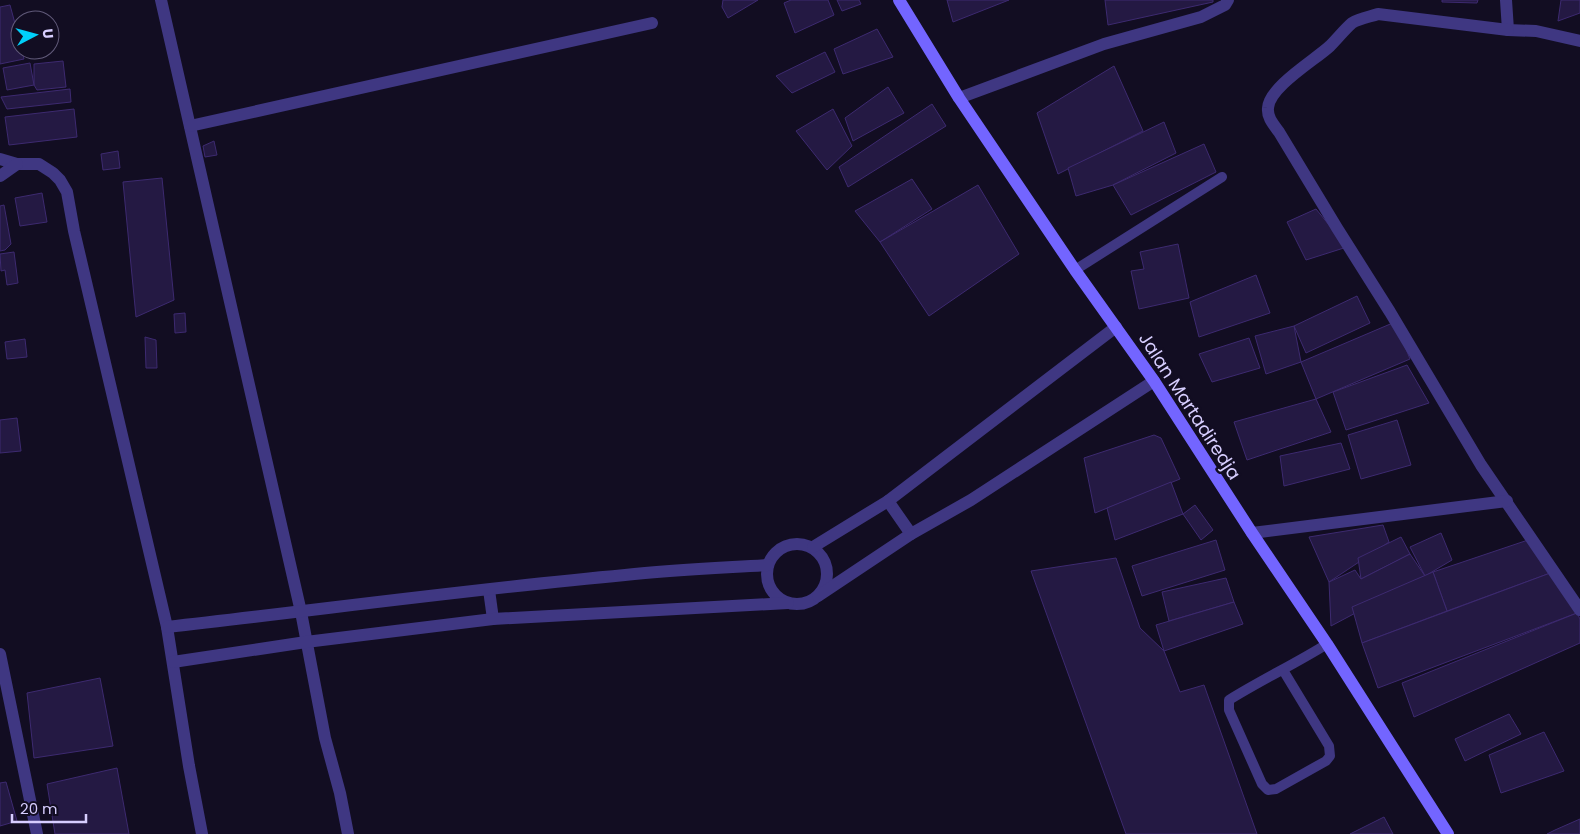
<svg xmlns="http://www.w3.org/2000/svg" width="1580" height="834" viewBox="0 0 1580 834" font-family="Poppins,sans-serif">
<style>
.building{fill:#241943;stroke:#3d2a70}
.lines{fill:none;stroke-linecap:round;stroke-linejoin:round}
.lane{stroke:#3f3782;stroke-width:10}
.street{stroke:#3f3782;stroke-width:12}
.secondary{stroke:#7365ff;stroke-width:12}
.labels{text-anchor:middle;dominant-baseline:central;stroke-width:5;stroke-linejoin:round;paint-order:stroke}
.street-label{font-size:18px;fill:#d7ceff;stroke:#120d22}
</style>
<rect width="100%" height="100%" fill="#120d22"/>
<!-- building -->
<g class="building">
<polygon points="723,0 758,0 728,18 722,7"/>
<polygon points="791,0 828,0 834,15 795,33 784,3"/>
<polygon points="837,0 859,0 861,4 842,11"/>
<polygon points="947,0 1009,0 953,22"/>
<polygon points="1105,0 1213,0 1213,2 1108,25"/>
<polygon points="1442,0 1478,0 1477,3 1442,2"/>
<polygon points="1561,0 1580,0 1580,13 1558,21"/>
<polygon points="10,5 20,42 20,50 22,50 24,59 0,64 0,7"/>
<polygon points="877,29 893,57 843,74 834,49"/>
<polygon points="825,52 835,72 792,93 776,76"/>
<polygon points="63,61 66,87 37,90 34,85 34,64"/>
<polygon points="30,63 34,85 7,90 3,68"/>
<polygon points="1114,66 1143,131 1058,174 1037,113"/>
<polygon points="888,87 904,113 853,141 845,118"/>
<polygon points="70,89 71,102 7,109 1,97"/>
<polygon points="932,104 946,126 848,187 839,167"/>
<polygon points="74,109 77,137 9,145 5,117"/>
<polygon points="833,109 852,146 827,170 796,131"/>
<polygon points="1164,122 1176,153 1113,185 1076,196 1068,168"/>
<polygon points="214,141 217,155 205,157 203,146"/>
<polygon points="1204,144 1216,172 1131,215 1113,185"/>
<polygon points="118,151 120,168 103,170 101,154"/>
<polygon points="162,178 174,300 136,317 123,182"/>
<polygon points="912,179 932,209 880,242 855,211"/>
<polygon points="978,185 1019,254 929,316 880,242"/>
<polygon points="42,193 47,222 20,226 15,198"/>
<polygon points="4,205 11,244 5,250 0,251 0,206"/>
<polygon points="1316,209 1347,247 1306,260 1287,222"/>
<polygon points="1178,244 1189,298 1139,309 1131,271 1144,269 1140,252"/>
<polygon points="14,252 18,283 7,285 5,270 1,271 0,254"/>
<polygon points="1256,275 1270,313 1199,337 1190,302"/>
<polygon points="1357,296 1370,323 1306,353 1294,326"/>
<polygon points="185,313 186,332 175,333 174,314"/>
<polygon points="1395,322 1410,359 1316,399 1301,362"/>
<polygon points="1294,326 1301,362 1266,374 1255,336"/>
<polygon points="145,337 156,340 157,368 146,368"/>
<polygon points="1249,338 1260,368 1212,382 1199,354"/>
<polygon points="25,339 27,357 7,359 5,342"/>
<polygon points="1407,365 1429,403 1346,430 1333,392"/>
<polygon points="1316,399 1331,432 1247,460 1234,422"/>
<polygon points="17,418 21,451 0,453 0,420"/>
<polygon points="1397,420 1411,465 1361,479 1348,435"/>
<polygon points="1154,435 1161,438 1180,479 1095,513 1084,458"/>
<polygon points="1341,443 1350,469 1284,486 1280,456"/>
<polygon points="1171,482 1183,514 1115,540 1107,508"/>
<polygon points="1195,505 1213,530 1201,540 1183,514"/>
<polygon points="1383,525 1389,542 1329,582 1309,537"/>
<polygon points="1441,533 1452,560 1425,576 1410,547"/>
<polygon points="1401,537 1410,554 1361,579 1358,558"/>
<polygon points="1531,539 1553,572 1447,611 1433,572"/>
<polygon points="1216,540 1225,570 1142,596 1132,566"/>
<polygon points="1410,554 1425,576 1331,626 1329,582 1355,570 1361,579"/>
<polygon points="1116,558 1140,628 1164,651 1180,692 1204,685 1257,834 1126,834 1031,571"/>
<polygon points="1433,572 1447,611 1362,643 1352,607"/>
<polygon points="1553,572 1577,613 1378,688 1362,643"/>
<polygon points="1226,578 1234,602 1169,621 1162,592"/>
<polygon points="1234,602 1243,624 1164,651 1156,625"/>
<polygon points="1577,613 1580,619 1580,643 1414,717 1402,683"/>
<polygon points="100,678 113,746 34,758 27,693"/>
<polygon points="1509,714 1521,734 1465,761 1455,739"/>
<polygon points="1544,732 1564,771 1501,793 1489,755"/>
<polygon points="117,768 129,834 55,834 47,784"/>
<polygon points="6,782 17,821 0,826 0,783"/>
<polygon points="1384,817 1393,834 1350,834"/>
<polygon points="1580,819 1580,834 1547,834 1555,830"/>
</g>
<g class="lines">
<!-- lane -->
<g class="lane">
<polyline points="1075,270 1222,177"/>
<path d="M1283 670 1329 746 1330 756 1326 761 1276 789 1268 790 1262 784 1229 710V700C1261 680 1295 664 1327 644"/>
</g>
<!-- street -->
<g class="street">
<polyline points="161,0 301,612 325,738 340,793 348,834"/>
<polyline points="1506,0 1508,30 1536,31 1580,41"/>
<path d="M1508 30 1378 14C1369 17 1360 18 1352 23 1344 30 1338 38 1330 46 1315 60 1269 87 1268 108 1267 118 1274 125 1279 132L1337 228 1390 312 1481 465 1580 610"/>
<polyline points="959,98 1104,44 1201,17 1225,5 1228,0"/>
<polyline points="190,126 652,23"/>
<polyline points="0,159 17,164 39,164 53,173 60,180 67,192 74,231 167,627 189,766 202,834"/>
<polyline points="0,176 17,164"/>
<polyline points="888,501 911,534"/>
<polyline points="1252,533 1507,501"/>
<circle cx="797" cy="574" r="30"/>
<polyline points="813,547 888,501 1116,327"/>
<polyline points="489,590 493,619"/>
<polyline points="818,596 911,534 971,500 1154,381"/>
<path d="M167 627C319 610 472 589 625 575 672 570 720 568 768 565"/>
<polyline points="0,654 37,834"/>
<polyline points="173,662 306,642 493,619 788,603"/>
</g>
<!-- secondary -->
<polyline class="secondary" points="899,0 959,98 1075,270 1154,381 1252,533 1327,644 1448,834"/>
</g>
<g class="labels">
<!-- street labels -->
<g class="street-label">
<text transform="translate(1190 406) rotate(57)">Jalan Martadiredja</text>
</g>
</g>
<!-- north arrow -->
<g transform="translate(35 35) rotate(84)"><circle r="24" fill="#120d22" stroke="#615a7a"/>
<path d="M0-4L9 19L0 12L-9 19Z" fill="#00cff9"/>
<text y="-8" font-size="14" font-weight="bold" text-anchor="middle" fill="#d7ceff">U</text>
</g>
<!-- scale -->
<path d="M12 814v8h74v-8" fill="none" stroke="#d7ceff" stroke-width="2.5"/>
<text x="20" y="814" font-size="15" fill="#d7ceff" stroke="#120d22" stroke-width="4" paint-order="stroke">20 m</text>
</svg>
